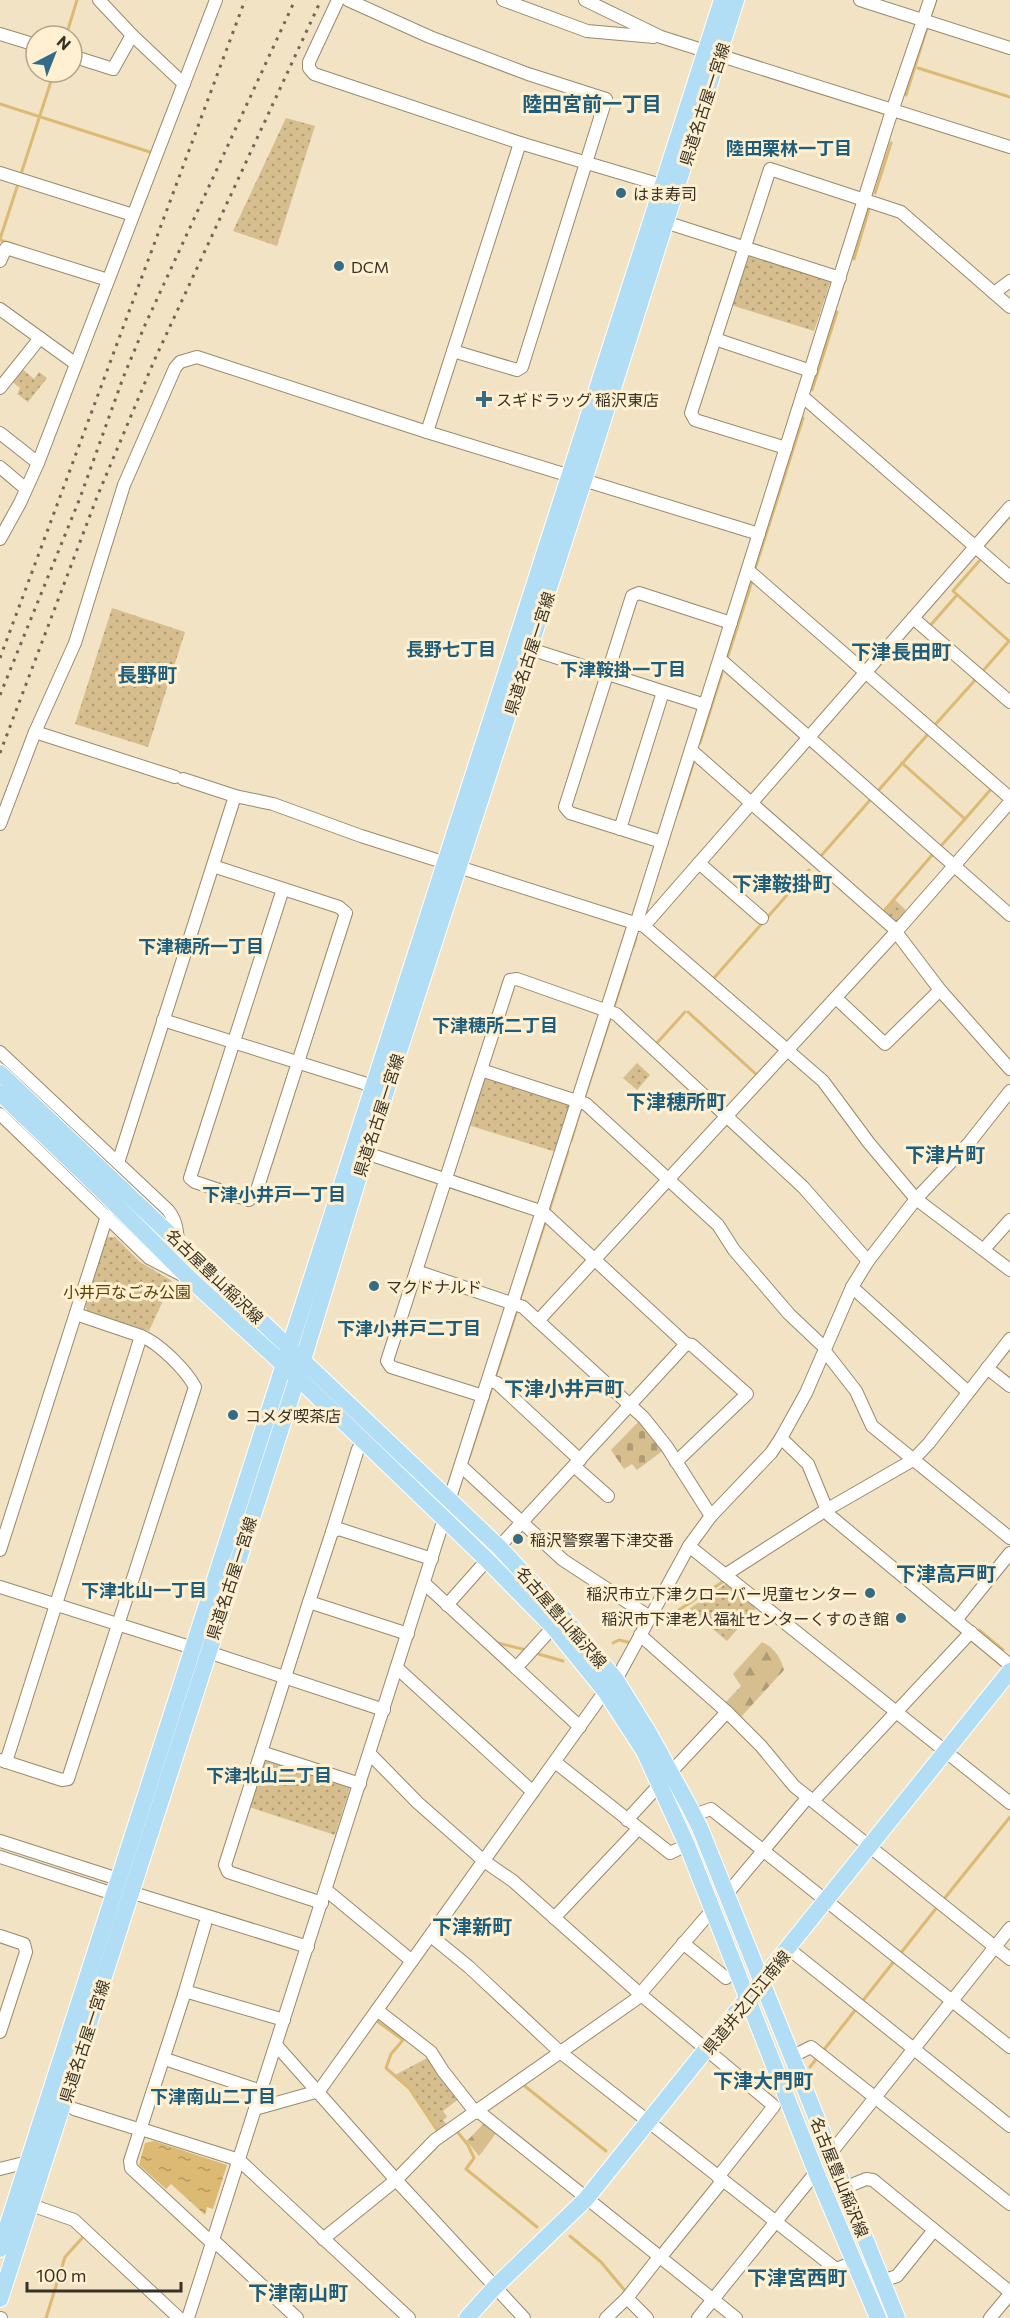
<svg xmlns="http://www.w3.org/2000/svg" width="1010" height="2318" viewBox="0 0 1010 2318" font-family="Commissioner,'Noto Sans JP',sans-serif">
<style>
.grass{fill:url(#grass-dots)}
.forest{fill:url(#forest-firs)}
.cemetery{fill:url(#cemetery-stones)}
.water{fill:url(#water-ripples)}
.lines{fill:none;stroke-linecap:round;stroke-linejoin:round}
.stream{stroke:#dcba73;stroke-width:3}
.minor-casing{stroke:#988a6e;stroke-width:14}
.major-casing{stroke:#fff;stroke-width:18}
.minor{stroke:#fff;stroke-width:12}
.major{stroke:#b2def5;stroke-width:16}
.rail{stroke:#706756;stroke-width:3;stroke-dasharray:3 6;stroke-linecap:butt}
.poi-dot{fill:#346b86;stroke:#fff0d1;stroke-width:2}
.labels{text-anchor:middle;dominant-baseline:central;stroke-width:6;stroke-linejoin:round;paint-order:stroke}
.street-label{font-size:16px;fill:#383226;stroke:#fff0d1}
.poi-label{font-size:16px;fill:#383226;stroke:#fff0d1;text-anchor:start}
.park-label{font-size:16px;fill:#584106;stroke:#fff0d1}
.neighbourhood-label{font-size:18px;font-weight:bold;fill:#1e5e7c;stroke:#fff0d1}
.quarter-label{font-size:20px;font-weight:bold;fill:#1e5e7c;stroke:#fff0d1}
</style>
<defs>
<pattern id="grass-dots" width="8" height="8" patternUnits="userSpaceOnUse" patternTransform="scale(1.5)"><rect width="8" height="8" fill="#d6be8e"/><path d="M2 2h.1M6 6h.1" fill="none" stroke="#af9b74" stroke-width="1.8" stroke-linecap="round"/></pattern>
<pattern id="forest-firs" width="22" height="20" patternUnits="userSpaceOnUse" patternTransform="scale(1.5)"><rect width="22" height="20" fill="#d6be8e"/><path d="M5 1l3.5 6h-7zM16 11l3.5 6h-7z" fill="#af9b74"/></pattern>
<pattern id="cemetery-stones" width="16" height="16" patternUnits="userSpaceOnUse" patternTransform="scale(1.5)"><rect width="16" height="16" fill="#d6be8e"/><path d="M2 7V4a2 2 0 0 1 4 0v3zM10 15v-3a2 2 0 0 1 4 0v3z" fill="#af9b74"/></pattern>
<pattern id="water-ripples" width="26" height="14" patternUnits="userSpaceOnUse" patternTransform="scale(1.5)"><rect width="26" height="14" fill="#dcba73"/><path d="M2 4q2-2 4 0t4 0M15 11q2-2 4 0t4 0" fill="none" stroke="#b3985e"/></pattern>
</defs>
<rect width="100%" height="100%" fill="#f2e3c4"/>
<!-- grass -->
<g class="grass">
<polygon points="286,118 315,126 277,246 233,231"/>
<polygon points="751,254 828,279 830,283 814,331 731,305 747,256"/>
<polygon points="20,367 34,379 39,372 47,378 28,402 17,394 20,388 10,380"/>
<polygon points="112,608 185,632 148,747 75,724"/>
<polygon points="895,900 909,913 894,924 883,914"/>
<polygon points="637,1063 650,1075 637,1090 623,1078"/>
<polygon points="487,1077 568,1103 570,1107 556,1152 468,1125 483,1080"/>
<polygon points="107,1237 115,1237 140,1262 172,1281 149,1331 88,1312 85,1306"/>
<polygon points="727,1583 758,1606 727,1641 689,1609"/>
<polygon points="269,1758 351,1785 335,1835 249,1807 263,1760"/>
<polygon points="429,2057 460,2098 443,2111 447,2117 443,2120 448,2126 440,2133 410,2091 410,2088 395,2075"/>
</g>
<!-- forest -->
<g class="forest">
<path d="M762 1642C774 1647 781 1658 784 1670L740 1718 724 1704 741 1686 733 1674Z"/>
<polygon points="486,2121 498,2131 479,2156 467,2141"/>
</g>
<!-- cemetery -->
<polygon class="cemetery" points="640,1420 665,1449 637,1470 632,1464 624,1469 611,1450"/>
<!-- water -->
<polygon class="water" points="154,2141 227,2165 213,2209 207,2207 205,2215 171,2184 166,2189 139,2165 145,2143"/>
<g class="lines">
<!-- stream -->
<g class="stream">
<polyline points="931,15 936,0"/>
<polyline points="66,36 77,0"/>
<polyline points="918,68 1010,97"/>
<polyline points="906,95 927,28"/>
<polyline points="0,104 153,153"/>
<polyline points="21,174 54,72"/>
<polyline points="875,193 891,143"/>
<polyline points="0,239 18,184"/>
<polyline points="0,240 15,245"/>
<polyline points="854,259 869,209"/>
<polyline points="812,390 837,312"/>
<polyline points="980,560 953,591 1009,641"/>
<polyline points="755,569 803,418"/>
<polyline points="929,627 957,595"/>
<polyline points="727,659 752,581"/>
<polyline points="982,672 1009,641"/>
<polyline points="934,726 977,678"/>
<polyline points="700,743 722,673"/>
<polyline points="902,763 965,819 992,788"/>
<polyline points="877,792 929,733"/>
<polyline points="679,808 694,761"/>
<polyline points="940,847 965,819"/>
<polyline points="820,857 871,799"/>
<polyline points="883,912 933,854"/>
<polyline points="633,947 636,938"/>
<polyline points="714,978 809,870"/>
<polyline points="614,1007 627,966"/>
<polyline points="688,1012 758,1076"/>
<polyline points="654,1042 656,1044 685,1012"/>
<polyline points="585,1096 610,1019"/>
<polyline points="571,1141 581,1108"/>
<polyline points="549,1211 568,1151"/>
<polyline points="520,1299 545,1223"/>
<polyline points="496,1375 516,1313"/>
<polyline points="469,1458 492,1387"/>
<polyline points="660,1622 724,1581"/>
<polyline points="979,1630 1003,1650"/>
<polyline points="494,1642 526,1650"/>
<polyline points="613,1643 619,1640 628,1642"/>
<polyline points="535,1653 563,1661"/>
<polyline points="944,1899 1010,1817"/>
<polyline points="900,1954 938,1906"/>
<polyline points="861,2003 895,1960"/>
<polyline points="377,2021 403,2040 391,2054 386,2068 409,2088 439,2133"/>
<polyline points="823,2051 856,2009"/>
<polyline points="810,2067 817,2058"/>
<polyline points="521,2083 606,2151"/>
<polyline points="456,2130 468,2145 474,2158 466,2169 537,2227"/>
<polyline points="570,2236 601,2262 626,2292"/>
<polyline points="46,2318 65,2257 83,2237"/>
</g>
<!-- minor casing -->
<g class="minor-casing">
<g id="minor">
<polyline points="99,0 132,35"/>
<polyline points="338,0 309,62 309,68 314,74 520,143 661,185"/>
<polyline points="348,0 430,37 528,74 606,99 522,367 517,370 453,351"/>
<polyline points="503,0 587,31 654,37"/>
<polyline points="585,0 661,37 1010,147"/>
<polyline points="860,0 1010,48"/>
<polyline points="0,34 36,45"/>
<polyline points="72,56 113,69 132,35 184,84"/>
<polyline points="0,173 133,215"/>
<polyline points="665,222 840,278"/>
<polyline points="0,261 6,248 108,280"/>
<polyline points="994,293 1010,281"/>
<polyline points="0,309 76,364"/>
<polyline points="715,339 811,371"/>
<polyline points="0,388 40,338"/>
<polyline points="802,396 1010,577"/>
<polyline points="427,432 520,143"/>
<polyline points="0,433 38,463"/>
<polyline points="786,448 695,420 691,413 770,169 901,212 1010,307"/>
<polyline points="0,467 26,489"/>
<polyline points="0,539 20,503 38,463 216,0"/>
<polyline points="748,570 1010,798"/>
<polyline points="913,618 1010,702"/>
<polyline points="530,649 705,705"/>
<polyline points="720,659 1010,915"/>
<polyline points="35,732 175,777"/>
<polyline points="691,750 897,931"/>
<polyline points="183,779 235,796 273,804 361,836 644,926 823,1081 869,1143 916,1199 1010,1270"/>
<polyline points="0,824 35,732 75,643 124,485 175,368 180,362 197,357 427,432 759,534"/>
<polyline points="620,829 663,692"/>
<polyline points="662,842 570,813 565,807 632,596 639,593 731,623"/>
<polyline points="699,863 762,918"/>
<polyline points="213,866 339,907 346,913 256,1193 249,1200 195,1182 190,1178 283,889"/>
<polyline points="636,924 889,120 930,0"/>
<polyline points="644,926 1010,507"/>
<polyline points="896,932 940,990 1010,1069"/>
<polyline points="836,998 885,1044 940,990"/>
<polyline points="163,1020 373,1086"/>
<path d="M0 1052 168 1210C176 1220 177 1229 178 1241"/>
<polyline points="481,1070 586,1104 718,1225 734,1250 753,1272 789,1314 825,1348"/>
<polyline points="0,1114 149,1258 180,1274"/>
<polyline points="366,1153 543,1212 686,1344"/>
<polyline points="118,1163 235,796"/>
<polyline points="984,1249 1010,1220"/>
<polyline points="416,1271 523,1307 644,1418 667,1447 711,1516"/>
<polyline points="852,1287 968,1392"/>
<polyline points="538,1321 896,932 1010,802"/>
<polyline points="824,1350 856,1391 872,1426 1010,1538"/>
<polyline points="987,1368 1010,1386"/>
<polyline points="488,1380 497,1383 580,1460"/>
<polyline points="483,1396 391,1367 387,1361 510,980 517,979 616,1014 803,1187 868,1261"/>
<polyline points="781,1438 808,1464 829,1515 1010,1665"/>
<polyline points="461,1466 563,1560 650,1617"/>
<polyline points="574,1466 608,1496"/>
<polyline points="449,1501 634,924"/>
<polyline points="332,1532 358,1449"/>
<polyline points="689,1546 1010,1803"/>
<polyline points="499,1547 686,1344 692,1345 747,1394 676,1462"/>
<polyline points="0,1550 107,1216"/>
<polyline points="725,1575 826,1510 913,1460 929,1443 1010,1339"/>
<polyline points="424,1583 580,1727"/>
<polyline points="0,1587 193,1648"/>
<polyline points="309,1602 225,1865 228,1872 322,1903"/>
<polyline points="447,1605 487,1560"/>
<polyline points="956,1620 1010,1553"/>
<polyline points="408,1634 309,1602 332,1532 339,1529 432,1559"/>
<polyline points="640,1635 727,1712 761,1746 794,1786 1010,1959"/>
<polyline points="208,1652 384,1710"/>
<polyline points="397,1668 533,1792"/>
<polyline points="516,1668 553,1627"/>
<polyline points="261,1752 360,1784"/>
<polyline points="370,1754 418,1803 484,1861 513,1881 640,1994 774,2106 718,2177"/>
<path d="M0 1760 62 1780 68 1779 195 1387C186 1370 159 1343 141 1336"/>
<polyline points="6,1762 141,1336 76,1314"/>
<polyline points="555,1762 670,1853 687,1845"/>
<polyline points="671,1772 727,1712"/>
<polyline points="813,1801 971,1632"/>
<polyline points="694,1815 711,1809 1010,2047"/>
<polyline points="627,1820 660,1784"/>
<polyline points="0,1841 118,1879 124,1885"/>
<polyline points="0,1857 114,1894 130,1892 308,1947"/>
<polyline points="326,1890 412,1961"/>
<polyline points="726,1895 808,1797"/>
<polyline points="554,1918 638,1829"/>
<polyline points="0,1936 24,1944 26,1952 0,2032"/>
<polyline points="431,1936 469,1967 560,2052 836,2269 854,2262"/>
<polyline points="683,1943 726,1978"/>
<polyline points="789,1949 1010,2126"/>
<polyline points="640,1994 713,1909"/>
<polyline points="184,1995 205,1924"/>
<polyline points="377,2010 431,2052 443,2071 476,2113"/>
<polyline points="276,2045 396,2180 524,2318"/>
<polyline points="791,2057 811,2047 1010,2204"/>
<polyline points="165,2059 261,2091"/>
<polyline points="74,2109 141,2130"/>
<polyline points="255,2109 319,2091 605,1691 616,1680 689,1546 711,1516 771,1453 781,1438 806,1393 852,1287 868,1261 916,1199 969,1143 1010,1091"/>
<polyline points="478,2111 736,2318"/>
<polyline points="141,2129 239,2160 409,2318"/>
<polyline points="830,2154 1010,1928"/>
<polyline points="0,2169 28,2162"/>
<polyline points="844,2188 866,2179 873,2180 1010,2292"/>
<polyline points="31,2205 74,2220 179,2318"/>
<polyline points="212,2239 297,2318"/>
<polyline points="323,2239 396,2180 435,2140 642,1995"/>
<polyline points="211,2242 131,2168 130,2161 184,1995 188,1992 284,2020"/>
<polyline points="660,2258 723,2180"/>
<polyline points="882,2281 897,2276 934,2230"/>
<polyline points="627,2298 647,2318"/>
<polyline points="0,2318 1,2318"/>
<polyline points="188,2318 444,1519"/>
<polyline points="606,2318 627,2298 659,2257"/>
<polyline points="698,2318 816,2172"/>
<polyline points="990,2318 1010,2294"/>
</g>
</g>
<!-- major casing -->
<g class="major-casing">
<g id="major">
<polyline points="0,1073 499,1547 554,1606 616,1680 650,1735 690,1808 700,1828 897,2318"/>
<polyline points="0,1093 98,1187 189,1278 296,1376 487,1560 553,1627 605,1691 644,1751 687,1845 816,2172 878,2318"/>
<polyline points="0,2249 722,0"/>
<polyline points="0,2299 303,1360 366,1153 584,480 736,0"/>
<polyline points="467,2318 495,2287 586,2199 1010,1671"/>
</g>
</g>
<!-- minor -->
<use href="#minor" class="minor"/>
<!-- major -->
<use href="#major" class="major"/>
<!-- rail -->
<g class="rail">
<polyline points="0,658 245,0"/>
<polyline points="0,695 80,498 123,378 145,325 295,0"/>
<polyline points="0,753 97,497 154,361 321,0"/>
</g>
</g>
<!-- markers -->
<g class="poi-dot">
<circle cx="621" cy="193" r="6"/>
<circle cx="339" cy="266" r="6"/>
<path d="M481 390h6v6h6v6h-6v6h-6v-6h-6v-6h6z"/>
<circle cx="374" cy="1286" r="6"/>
<circle cx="233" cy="1415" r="6"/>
<circle cx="518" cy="1539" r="6"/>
<circle cx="870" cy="1593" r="6"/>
<circle cx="901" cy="1618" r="6"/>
</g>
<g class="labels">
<!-- street labels -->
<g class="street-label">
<text transform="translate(704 104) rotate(-72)">県道名古屋一宮線</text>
<text transform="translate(529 653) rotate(-72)">県道名古屋一宮線</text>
<text transform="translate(378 1115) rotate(-72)">県道名古屋一宮線</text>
<text transform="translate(215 1276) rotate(44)">名古屋豊山稲沢線</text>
<text transform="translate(231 1578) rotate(-72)">県道名古屋一宮線</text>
<text transform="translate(562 1617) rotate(49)">名古屋豊山稲沢線</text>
<text transform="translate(746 2002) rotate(-51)">県道井之口江南線</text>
<text transform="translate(84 2041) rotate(-72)">県道名古屋一宮線</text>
<text transform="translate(840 2177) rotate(68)">名古屋豊山稲沢線</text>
</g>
<!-- poi labels -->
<g class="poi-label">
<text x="633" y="193">はま寿司</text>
<text x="351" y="266">DCM</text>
<text x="496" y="399">スギドラッグ 稲沢東店</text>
<text x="386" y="1286">マクドナルド</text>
<text x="245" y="1415">コメダ喫茶店</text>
<text x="530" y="1539">稲沢警察署下津交番</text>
<text x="858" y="1593" text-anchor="end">稲沢市立下津クローバー児童センター</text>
<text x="889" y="1618" text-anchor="end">稲沢市下津老人福祉センターくすのき館</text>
</g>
<!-- park labels -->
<g class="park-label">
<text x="127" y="1291">小井戸なごみ公園</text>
</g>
<!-- neighbourhood labels -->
<g class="neighbourhood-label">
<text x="789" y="148">陸田栗林一丁目</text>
<text x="451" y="649">長野七丁目</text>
<text x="623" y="669">下津鞍掛一丁目</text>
<text x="201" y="946">下津穂所一丁目</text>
<text x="495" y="1025">下津穂所二丁目</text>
<text x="274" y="1194">下津小井戸一丁目</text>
<text x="409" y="1328">下津小井戸二丁目</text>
<text x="144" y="1590">下津北山一丁目</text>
<text x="269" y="1775">下津北山二丁目</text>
<text x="213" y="2096">下津南山二丁目</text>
</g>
<!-- quarter labels -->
<g class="quarter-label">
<text x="592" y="103">陸田宮前一丁目</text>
<text x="901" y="651">下津長田町</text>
<text x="147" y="674">長野町</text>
<text x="782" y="883">下津鞍掛町</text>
<text x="676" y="1101">下津穂所町</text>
<text x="945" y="1154">下津片町</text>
<text x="564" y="1388">下津小井戸町</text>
<text x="946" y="1573">下津高戸町</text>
<text x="472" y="1926">下津新町</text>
<text x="763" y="2080">下津大門町</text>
<text x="797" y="2277">下津宮西町</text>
<text x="298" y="2292">下津南山町</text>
</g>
</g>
<!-- north arrow -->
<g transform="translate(54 54) rotate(42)"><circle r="28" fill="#fff0d1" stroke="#afa48d" stroke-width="1.5"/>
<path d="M0-4.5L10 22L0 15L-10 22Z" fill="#346b86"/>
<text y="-9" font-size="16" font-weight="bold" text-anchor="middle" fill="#383226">N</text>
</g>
<!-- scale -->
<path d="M27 2282v9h154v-9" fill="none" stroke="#383226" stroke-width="3"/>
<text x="36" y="2282" font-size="18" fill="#383226" stroke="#fff0d1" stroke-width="4.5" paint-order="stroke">100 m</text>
</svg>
